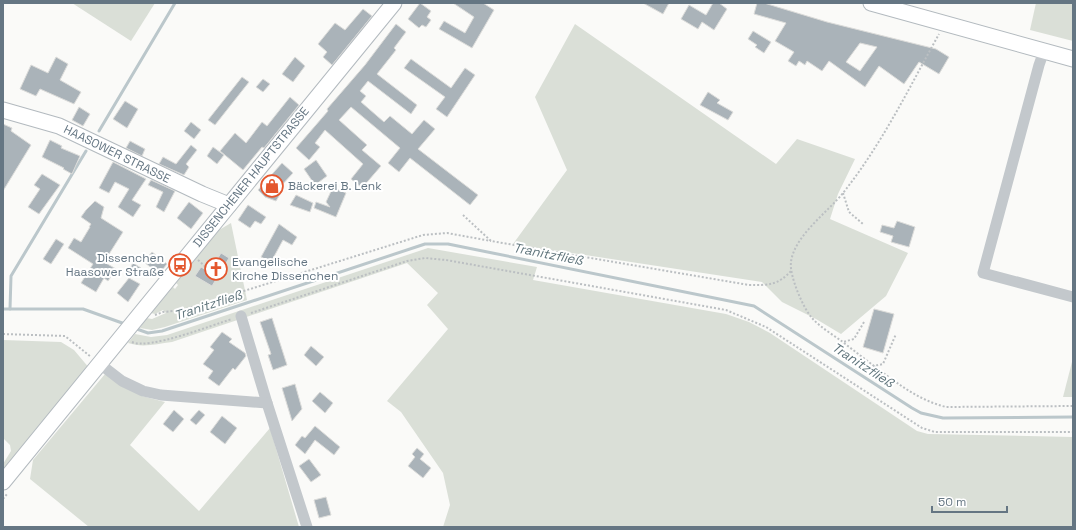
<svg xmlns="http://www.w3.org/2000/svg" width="1076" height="530" viewBox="0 0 1076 530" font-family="'Space Grotesk',sans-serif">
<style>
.green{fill:#dadfd7}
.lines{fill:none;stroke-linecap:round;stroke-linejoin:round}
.stream{stroke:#bbc7cb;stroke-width:3}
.building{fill:#aab3b9;stroke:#dcdcda;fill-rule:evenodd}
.secondary-casing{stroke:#b3babf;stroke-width:17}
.path{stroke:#bbbfc2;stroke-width:2;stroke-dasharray:2 2;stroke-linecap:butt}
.street{stroke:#c3c8cc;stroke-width:11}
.secondary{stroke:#fff;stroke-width:15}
.labels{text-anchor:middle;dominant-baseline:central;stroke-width:4;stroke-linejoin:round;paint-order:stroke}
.street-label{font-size:12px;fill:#657683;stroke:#fff}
.poi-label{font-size:12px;fill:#657683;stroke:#fff;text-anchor:start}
.water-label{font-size:13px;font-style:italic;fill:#60757c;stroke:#fff}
</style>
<rect width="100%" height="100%" fill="#fafaf8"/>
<!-- green -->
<g class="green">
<polygon points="72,3 155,3 131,41"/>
<polygon points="1036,3 1073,3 1073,41 1030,30"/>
<polygon points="575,24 776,164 797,139 855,159 838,194 830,219 908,253 886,296 841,334 816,319 782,302 762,282 513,244 567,170 535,97"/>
<polygon points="231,223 247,300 165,327 152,330 140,328 146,318 152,319 166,313 163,310 155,314 151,313 173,287 175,289 178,285 176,283 219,230"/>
<path d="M428 248 537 267 533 280 726 314 749 322 770 333 917 431 928 434 1073 437V527H443L450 505 443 473 401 412 387 401 448 329 427 305 438 293 407 263 172 342C156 344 143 348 128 343L135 334 151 337 167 335Z"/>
<polygon points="3,340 61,342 74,350 90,369 3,474 3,464 11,451 10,445 3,438"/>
<polygon points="1073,358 1073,397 1063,397"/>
<polygon points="105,374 142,396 165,402 130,445 199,511 270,428 299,527 89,527 30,479 33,460"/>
</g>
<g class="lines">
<!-- stream -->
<g class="stream">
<polyline points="99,131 175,3"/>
<polyline points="3,309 83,309 125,324"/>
<polyline points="10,309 11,276 86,151"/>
<polyline points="134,328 148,333 162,331 425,244 448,244 754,306 912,408 921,413 943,418 1073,417"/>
</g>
</g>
<!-- building -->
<g class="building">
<polygon points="420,3 431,11 427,17 431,20 426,27 422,25 419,28 408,19"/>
<polygon points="453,3 483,3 494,10 472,48 439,29 444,21 465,33 474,17"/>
<polygon points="643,3 669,3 663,14"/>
<polygon points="713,3 719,3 727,9 714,30 702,22 698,29 681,19 689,5 706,15"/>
<path d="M757 3H764L827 22 936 49 949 57 939 74 919 62 904 84 879 66 865 87 829 61 822 71 807 61 805 65 799 61 796 66 788 61 794 52 775 41 786 23 754 14ZM860 43 877 47 860 71 846 62Z"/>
<polygon points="363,9 372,16 332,65 323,57 327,52 318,44 335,23 345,30"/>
<polygon points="396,24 406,32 394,48 396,50 377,74 417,105 411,114 368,81 360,91 366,96 361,102 384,122 390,116 412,134 424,120 435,129 418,149 478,195 470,205 410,158 399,172 388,163 400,148 351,107 339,120 367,145 362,150 381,166 362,188 351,179 363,164 325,130 315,143 320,147 309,160 296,148 328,111 327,109 365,65"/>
<polygon points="753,31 771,42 764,53 755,47 757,45 748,39"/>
<polygon points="56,57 68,64 60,80 81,92 74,104 40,89 36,96 20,89 31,65 48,73"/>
<polygon points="295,57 305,66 293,82 282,74"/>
<polygon points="411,59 451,88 465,68 475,75 447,117 436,109 445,97 404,68"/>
<polygon points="242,77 249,82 215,125 208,120"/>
<polygon points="263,79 270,84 263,92 256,87"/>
<polygon points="708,92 720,100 717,103 733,112 728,120 700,105"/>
<polygon points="290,97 299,105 264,148 262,147 243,170 220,151 235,133 246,143 262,122 267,126"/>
<polygon points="125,101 138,109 127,128 113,119"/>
<polygon points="79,107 90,114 83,126 72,120"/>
<polygon points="191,122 201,130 194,139 184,131"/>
<polygon points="3,124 12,128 11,131 31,145 3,191"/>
<polygon points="50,140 62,146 61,148 80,156 72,174 63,169 64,168 42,157"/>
<polygon points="130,141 145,149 142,156 126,148"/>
<polygon points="191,145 197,150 186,164 189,167 184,175 159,164 163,157 176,164"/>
<polygon points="213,147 224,155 217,164 207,156"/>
<polygon points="316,160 327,176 315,185 304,169"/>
<polygon points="113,162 146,179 132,200 141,205 133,217 118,207 129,189 115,182 109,193 99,188"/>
<polygon points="282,163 293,173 278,189 282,191 276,201 265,197 258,190"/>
<polygon points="42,174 60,185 39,214 28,207 40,189 34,185"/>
<polygon points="151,180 175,191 164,212 156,207 163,192 148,185"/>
<polygon points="333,187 346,193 336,217 314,208 316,202 330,207 326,202"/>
<polygon points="296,195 313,203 310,212 290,205"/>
<polygon points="95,201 104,207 101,218 123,232 104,262 116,269 108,281 104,278 96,292 81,283 93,264 68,248 74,238 81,242 90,227 89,227 91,224 81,217 86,210"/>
<polygon points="189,202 203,213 191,229 177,218"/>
<polygon points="248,205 266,217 261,224 255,221 250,228 238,220"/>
<polygon points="897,221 915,227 909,247 891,242 893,236 880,232 882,225 894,228"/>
<polygon points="279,224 297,237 292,245 283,240 271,262 261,257"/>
<polygon points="56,239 64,244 51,264 43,259"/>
<polygon points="152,252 167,264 159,274 144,262"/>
<polygon points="221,253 229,258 212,286 195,276 201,267 206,270 208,266 212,268"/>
<polygon points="133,263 141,268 136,276 128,271"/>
<polygon points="129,278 140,284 128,302 117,293"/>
<polygon points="874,309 894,314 883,353 863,347"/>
<polygon points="272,318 287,365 273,370 268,355 271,354 260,322"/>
<polygon points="222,332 232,339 229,342 245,353 246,356 235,370 233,368 219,386 208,378 213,371 203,364 214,350 210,347"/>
<polygon points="311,346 324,357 316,366 304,355"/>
<polygon points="295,384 302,409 292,421 282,388"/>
<polygon points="320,392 333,403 325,413 312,401"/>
<polygon points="174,410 184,419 173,432 163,424"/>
<polygon points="199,410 205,415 196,425 190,420"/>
<polygon points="222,416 237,428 225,444 210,432"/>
<polygon points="315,426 340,447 334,455 315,440 305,454 295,445 302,436 305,438"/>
<polygon points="417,448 424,454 420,459 431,468 423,478 408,466 415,457 412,454"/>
<polygon points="309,459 321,475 311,482 299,466"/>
<polygon points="326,497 331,515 319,518 314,500"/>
</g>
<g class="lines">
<!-- secondary casing -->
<g class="secondary-casing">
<g id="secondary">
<polyline points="871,3 1073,59"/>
<polyline points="3,110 59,126 202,194 229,205"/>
<polyline points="3,482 394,3"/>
</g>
</g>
<!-- path -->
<g class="path">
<polyline points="843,193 849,212 863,224"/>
<path d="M463 215 491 241 749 285C769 285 777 286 792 270"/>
<polyline points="198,260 207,268"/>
<polyline points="251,313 407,261 425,258 446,260 726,310 766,327 922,428 935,432 1073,432"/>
<polyline points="155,315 163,312 183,310 423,235 447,233 491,241"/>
<path d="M864 322 854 339 843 342C833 335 820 327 812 318 803 308 789 275 791 262 794 236 828 212 843 193 882 144 909 88 939 34"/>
<polyline points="3,334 65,336 91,357"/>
<path d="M132 342C149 350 212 325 232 319"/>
<polyline points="844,343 874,366 883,364 896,334"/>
<path d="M874 366C897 383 918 400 946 407L1073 406"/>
<polyline points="3,499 7,494"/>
</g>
<!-- street -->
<g class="street">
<polyline points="1044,51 1039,65 983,273 1073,297"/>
<polyline points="241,316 267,403"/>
<polyline points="100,364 122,381 143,391 161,395 267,403 307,527"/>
</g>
<!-- secondary -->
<use href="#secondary" class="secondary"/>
</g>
<!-- icons -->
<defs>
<g id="shop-ring" transform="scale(1.15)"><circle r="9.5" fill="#fff" stroke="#e4572e" stroke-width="1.5"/><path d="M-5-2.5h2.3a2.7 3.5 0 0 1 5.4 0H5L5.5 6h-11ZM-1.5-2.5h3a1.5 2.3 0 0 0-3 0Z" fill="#e4572e"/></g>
<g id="bus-ring" transform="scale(1.15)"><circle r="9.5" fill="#fff" stroke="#e4572e" stroke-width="1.5"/><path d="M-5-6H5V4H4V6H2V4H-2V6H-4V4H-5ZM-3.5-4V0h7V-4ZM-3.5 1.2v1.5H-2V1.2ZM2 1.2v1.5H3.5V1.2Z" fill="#e4572e"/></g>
<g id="church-ring" transform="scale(1.15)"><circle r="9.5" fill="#fff" stroke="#e4572e" stroke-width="1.5"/><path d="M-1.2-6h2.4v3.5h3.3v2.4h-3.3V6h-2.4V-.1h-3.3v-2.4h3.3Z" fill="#e4572e"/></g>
</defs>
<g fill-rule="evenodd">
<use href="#shop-ring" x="272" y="186"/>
<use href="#bus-ring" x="180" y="265"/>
<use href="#church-ring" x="216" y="269"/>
</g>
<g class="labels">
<!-- street labels -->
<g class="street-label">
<text transform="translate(117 154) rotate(26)">HAASOWER STRASSE</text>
<text transform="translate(251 177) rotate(-51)">DISSENCHENER HAUPTSTRASSE</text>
</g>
<!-- poi labels -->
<g class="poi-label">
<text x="288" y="186">Bäckerei B. Lenk</text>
<text x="164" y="258" text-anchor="end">Dissenchen<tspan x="164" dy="14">Haasower Straße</tspan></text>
<text x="232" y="262">Evangelische<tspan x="232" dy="14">Kirche Dissenchen</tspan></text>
</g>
<!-- water labels -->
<g class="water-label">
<text transform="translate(548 254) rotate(11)">Tranitzfließ</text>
<text transform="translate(208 305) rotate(-18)">Tranitzfließ</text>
<text transform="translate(863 365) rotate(33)">Tranitzfließ</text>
</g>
</g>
<!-- border -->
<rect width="1076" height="530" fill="none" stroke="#657683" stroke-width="8"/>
<!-- scale -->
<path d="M932 506v6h75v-6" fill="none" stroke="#657683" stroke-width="2"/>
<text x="938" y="506" font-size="12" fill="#657683" stroke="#ffffff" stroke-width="3" paint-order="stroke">50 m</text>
</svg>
